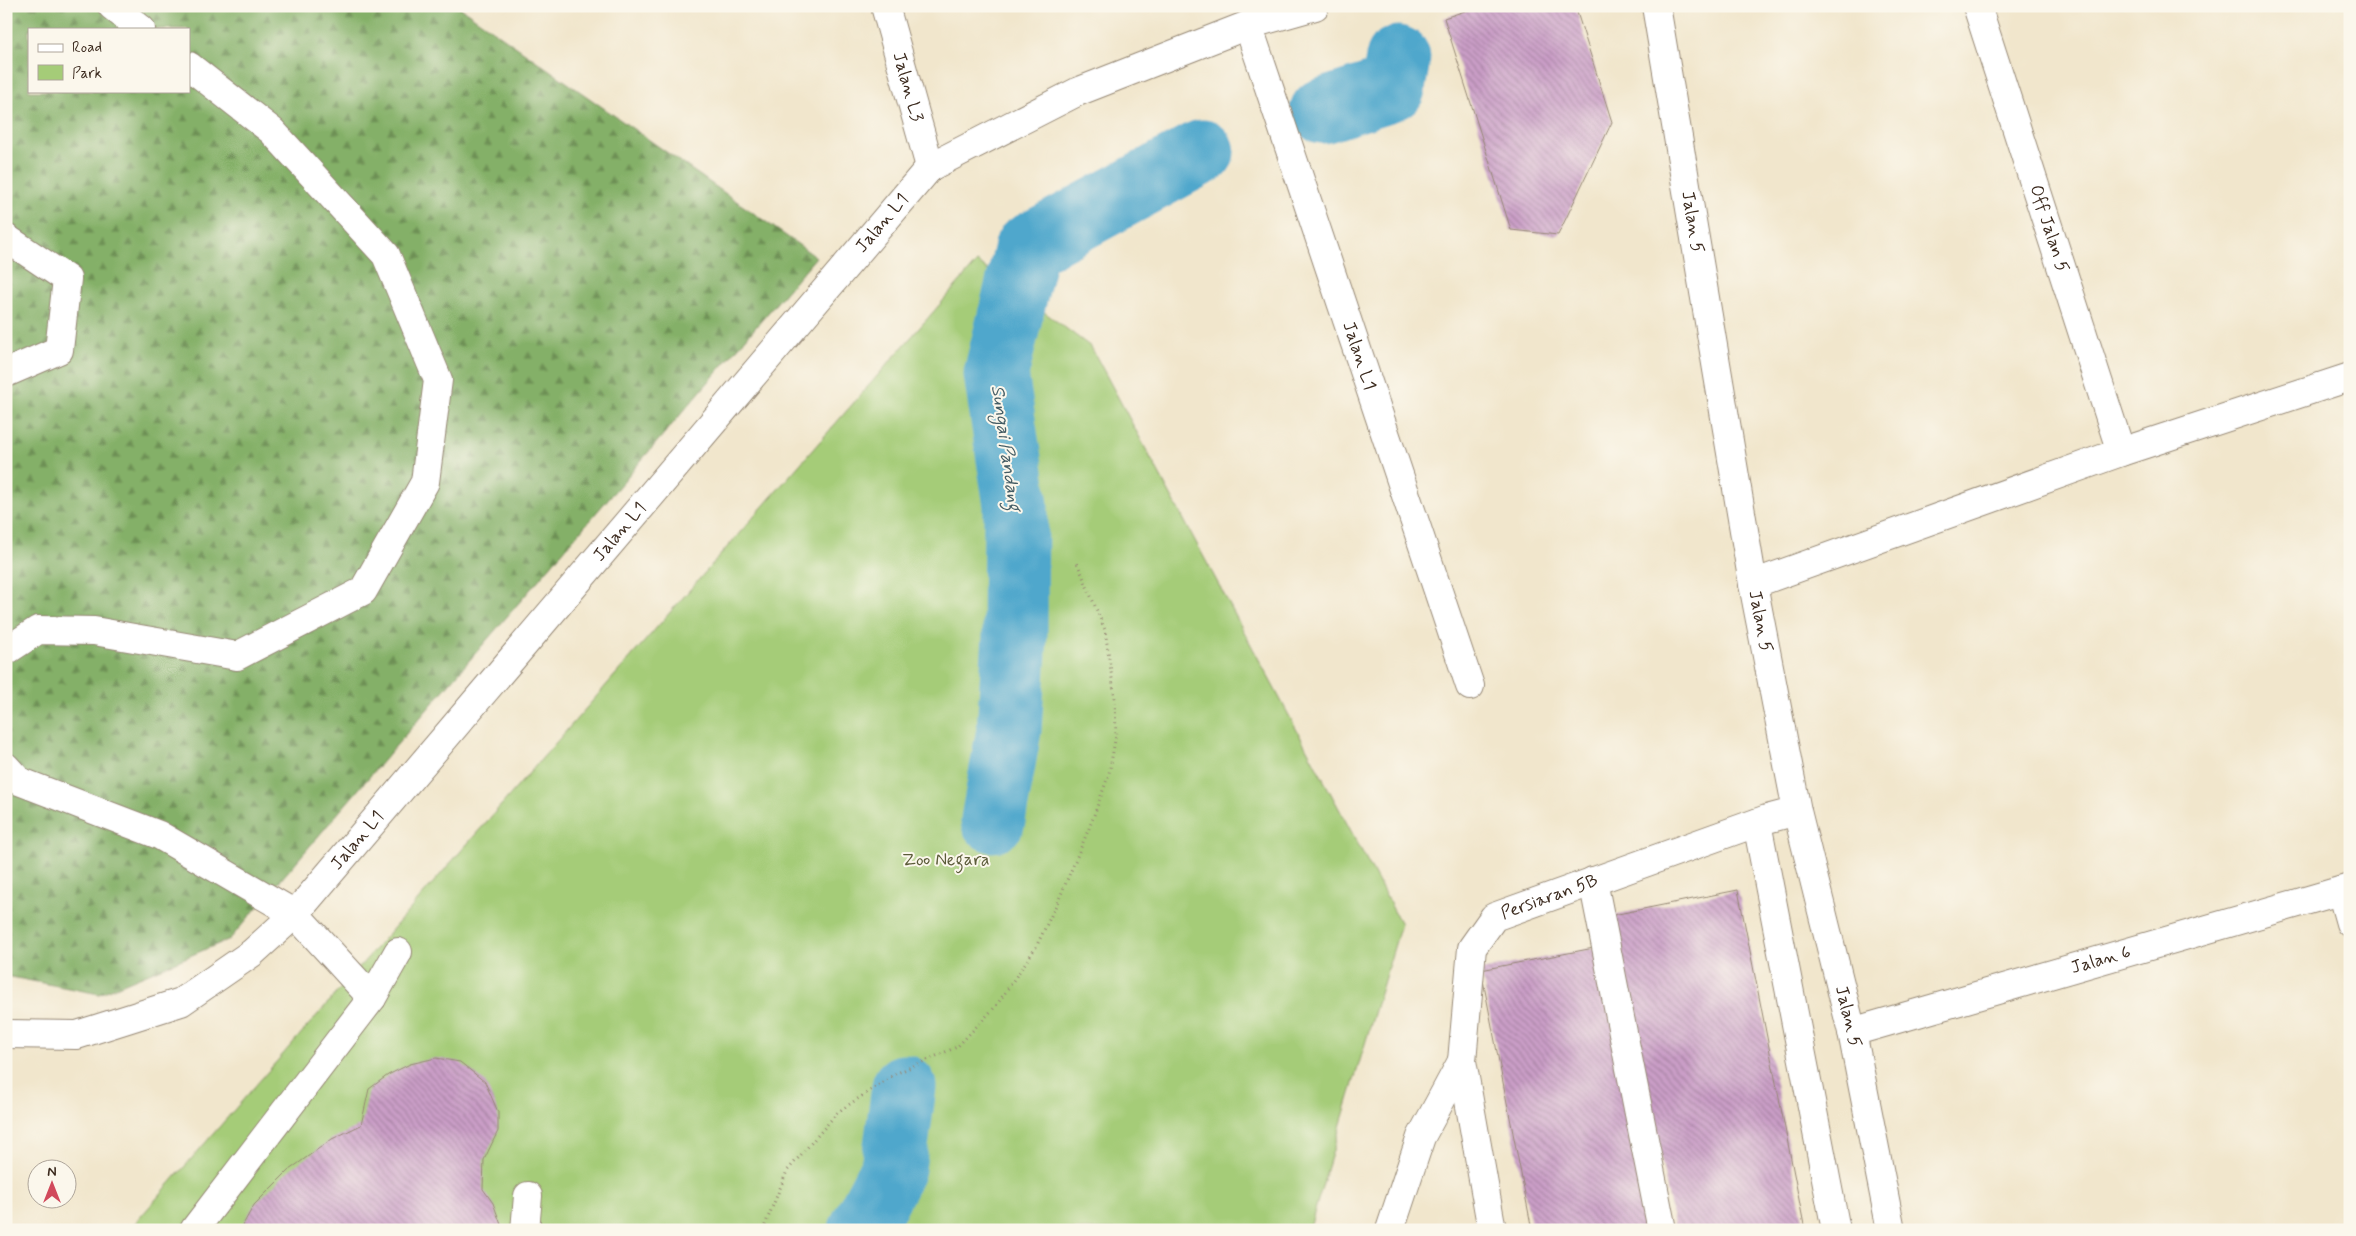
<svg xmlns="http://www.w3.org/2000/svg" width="2356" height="1236" viewBox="0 0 2356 1236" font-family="Mynerve,sans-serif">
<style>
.forest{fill:url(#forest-firs);stroke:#606d43;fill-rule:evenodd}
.park{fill:#a5cc78;stroke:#707b4b}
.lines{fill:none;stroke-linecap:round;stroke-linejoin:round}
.river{stroke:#4fa7cc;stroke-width:65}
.building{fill:url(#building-back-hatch)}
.minor-casing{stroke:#968875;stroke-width:30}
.path{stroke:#968875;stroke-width:3;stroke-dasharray:1 4;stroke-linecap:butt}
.minor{stroke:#fff;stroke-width:28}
.labels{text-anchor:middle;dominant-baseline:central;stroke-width:4;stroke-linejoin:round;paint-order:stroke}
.street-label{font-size:18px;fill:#3b2a1e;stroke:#fbf7ec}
.park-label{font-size:18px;fill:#5b5b39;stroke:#fbf7ec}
.water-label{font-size:19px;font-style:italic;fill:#435c64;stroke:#fbf7ec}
</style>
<defs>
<pattern id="forest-firs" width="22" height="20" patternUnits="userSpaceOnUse" patternTransform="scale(1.25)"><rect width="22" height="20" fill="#84b068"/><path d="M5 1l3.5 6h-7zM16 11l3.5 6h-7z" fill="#6d8f55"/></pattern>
<pattern id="building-back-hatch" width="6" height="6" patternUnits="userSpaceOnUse" patternTransform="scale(1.25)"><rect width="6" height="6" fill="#ca9ec7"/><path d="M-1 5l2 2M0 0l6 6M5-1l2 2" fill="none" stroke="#a581a1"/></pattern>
</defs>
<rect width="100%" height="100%" fill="#fbf7ec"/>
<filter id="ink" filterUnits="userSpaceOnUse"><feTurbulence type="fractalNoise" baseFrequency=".02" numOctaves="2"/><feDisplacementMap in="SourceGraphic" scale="10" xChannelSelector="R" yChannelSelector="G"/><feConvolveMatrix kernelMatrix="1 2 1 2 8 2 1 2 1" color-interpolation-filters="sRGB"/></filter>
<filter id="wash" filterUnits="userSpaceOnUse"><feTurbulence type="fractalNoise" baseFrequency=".0096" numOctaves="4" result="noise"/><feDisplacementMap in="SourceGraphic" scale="20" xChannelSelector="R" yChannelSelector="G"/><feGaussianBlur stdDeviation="1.12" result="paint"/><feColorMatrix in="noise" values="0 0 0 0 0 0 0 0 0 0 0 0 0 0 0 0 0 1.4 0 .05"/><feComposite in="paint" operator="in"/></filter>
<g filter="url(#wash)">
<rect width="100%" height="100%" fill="#f1e6cc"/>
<!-- forest -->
<path class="forest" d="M6 6H458L816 257 230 939 99 994 6 976ZM29 29H189V91H29Z"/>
<!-- park -->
<polygon class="park" points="977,262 1091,347 1401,924 1309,1230 129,1230"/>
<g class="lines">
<!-- river -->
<g class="river">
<polyline points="1322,111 1393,88 1398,58"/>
<polyline points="993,820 1009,730 1015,636 1016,505 996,374 1027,247 1202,152"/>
<polyline points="861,1230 893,1168 904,1087"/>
</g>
</g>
<g id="blocks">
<!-- building -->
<g class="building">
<polygon points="1480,6 1575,6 1612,122 1558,235 1511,230 1444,18"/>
<polygon points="1738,890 1805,1230 1675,1230 1613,915"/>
<polygon points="1599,947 1655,1230 1532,1230 1481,970"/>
<polygon points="436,1058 460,1062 485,1082 498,1112 498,1131 484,1160 483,1189 493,1203 503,1230 240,1230 254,1205 289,1170 332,1139 361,1125 369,1089 388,1075 410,1064"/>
</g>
</g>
</g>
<g filter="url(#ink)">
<use href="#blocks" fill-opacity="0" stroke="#968875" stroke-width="1"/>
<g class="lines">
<!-- minor casing -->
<g class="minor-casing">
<g id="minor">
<polyline points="112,6 141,29"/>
<path id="s1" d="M885 6 930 167"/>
<path id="s2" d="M1656 6 1753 584 1797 811 1852 1032 1891 1230"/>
<path id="s3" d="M1977 6 2121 452"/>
<path id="s4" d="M1248 25 1470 686"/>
<polyline points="6,238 67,279 59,350 6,373"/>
<polyline points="1753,584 2121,452 2350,377"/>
<polyline points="6,651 38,630 94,631 237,656 363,591 425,482 438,380 386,255 272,131 189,66"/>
<polyline points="6,767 19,781 159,835 295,914 372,998"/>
<polyline points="1757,823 1836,1230"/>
<polyline points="1593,881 1662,1230"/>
<polyline points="2341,891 2350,923"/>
<path id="s5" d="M1852 1032 2350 888"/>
<path id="s6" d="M6 1034 77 1035 181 1002 252 953 295 914 930 167 1077 92 1248 25 1315 6"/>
<polyline points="194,1230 372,998 398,952"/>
<polyline points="525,1230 528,1196"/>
<polyline points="1390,1230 1421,1137 1462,1061"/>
<path id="s7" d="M1492 1230 1462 1061 1472 948 1494 917 1767 819 1797 811"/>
</g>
</g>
<!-- path -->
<polyline class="path" points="763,1230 787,1171 838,1112 895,1074 957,1047 996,1006 1036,947 1059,899 1090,826 1109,774 1116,735 1115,699 1105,630 1076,560"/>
<!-- minor -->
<use href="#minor" class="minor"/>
</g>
</g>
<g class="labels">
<!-- street labels -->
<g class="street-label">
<text stroke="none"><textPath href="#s1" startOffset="84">Jalan L3</textPath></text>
<text stroke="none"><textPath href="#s2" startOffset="219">Jalan 5</textPath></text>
<text stroke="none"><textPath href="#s6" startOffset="1231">Jalan L1</textPath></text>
<text stroke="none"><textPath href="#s3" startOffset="234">Off Jalan 5</textPath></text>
<text stroke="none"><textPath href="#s4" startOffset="349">Jalan L1</textPath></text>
<text stroke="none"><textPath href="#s6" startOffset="826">Jalan L1</textPath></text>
<text stroke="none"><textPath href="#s2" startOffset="624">Jalan 5</textPath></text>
<text stroke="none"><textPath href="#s6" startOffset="421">Jalan L1</textPath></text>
<text stroke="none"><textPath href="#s7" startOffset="382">Persiaran 5B</textPath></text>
<text stroke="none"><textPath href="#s5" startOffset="259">Jalan 6</textPath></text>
<text stroke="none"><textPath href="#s2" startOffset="1029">Jalan 5</textPath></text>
</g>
<!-- park labels -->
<g class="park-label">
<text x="946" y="860">Zoo Negara</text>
</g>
<!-- water labels -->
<g class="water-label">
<text transform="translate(1006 448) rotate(82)">Sungai Pandang</text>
</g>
</g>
<!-- margin -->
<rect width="2356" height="1236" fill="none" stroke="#fbf7ec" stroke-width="25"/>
<!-- legend -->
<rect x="28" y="28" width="162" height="65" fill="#fbf7ec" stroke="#aea59a"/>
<rect x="38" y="44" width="25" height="8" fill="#ffffff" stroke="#aea59a"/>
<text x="72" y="52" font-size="15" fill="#3b2a1e">Road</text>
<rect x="38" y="65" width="25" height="15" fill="#a5cc78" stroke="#aea59a"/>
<text x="72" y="78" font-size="15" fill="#3b2a1e">Park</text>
<!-- north arrow -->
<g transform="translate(52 1184)"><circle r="24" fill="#fbf7ec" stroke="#aea59a"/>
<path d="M0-4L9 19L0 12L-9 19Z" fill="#d1495b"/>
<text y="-8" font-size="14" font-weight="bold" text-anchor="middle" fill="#3b2a1e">N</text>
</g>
</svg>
